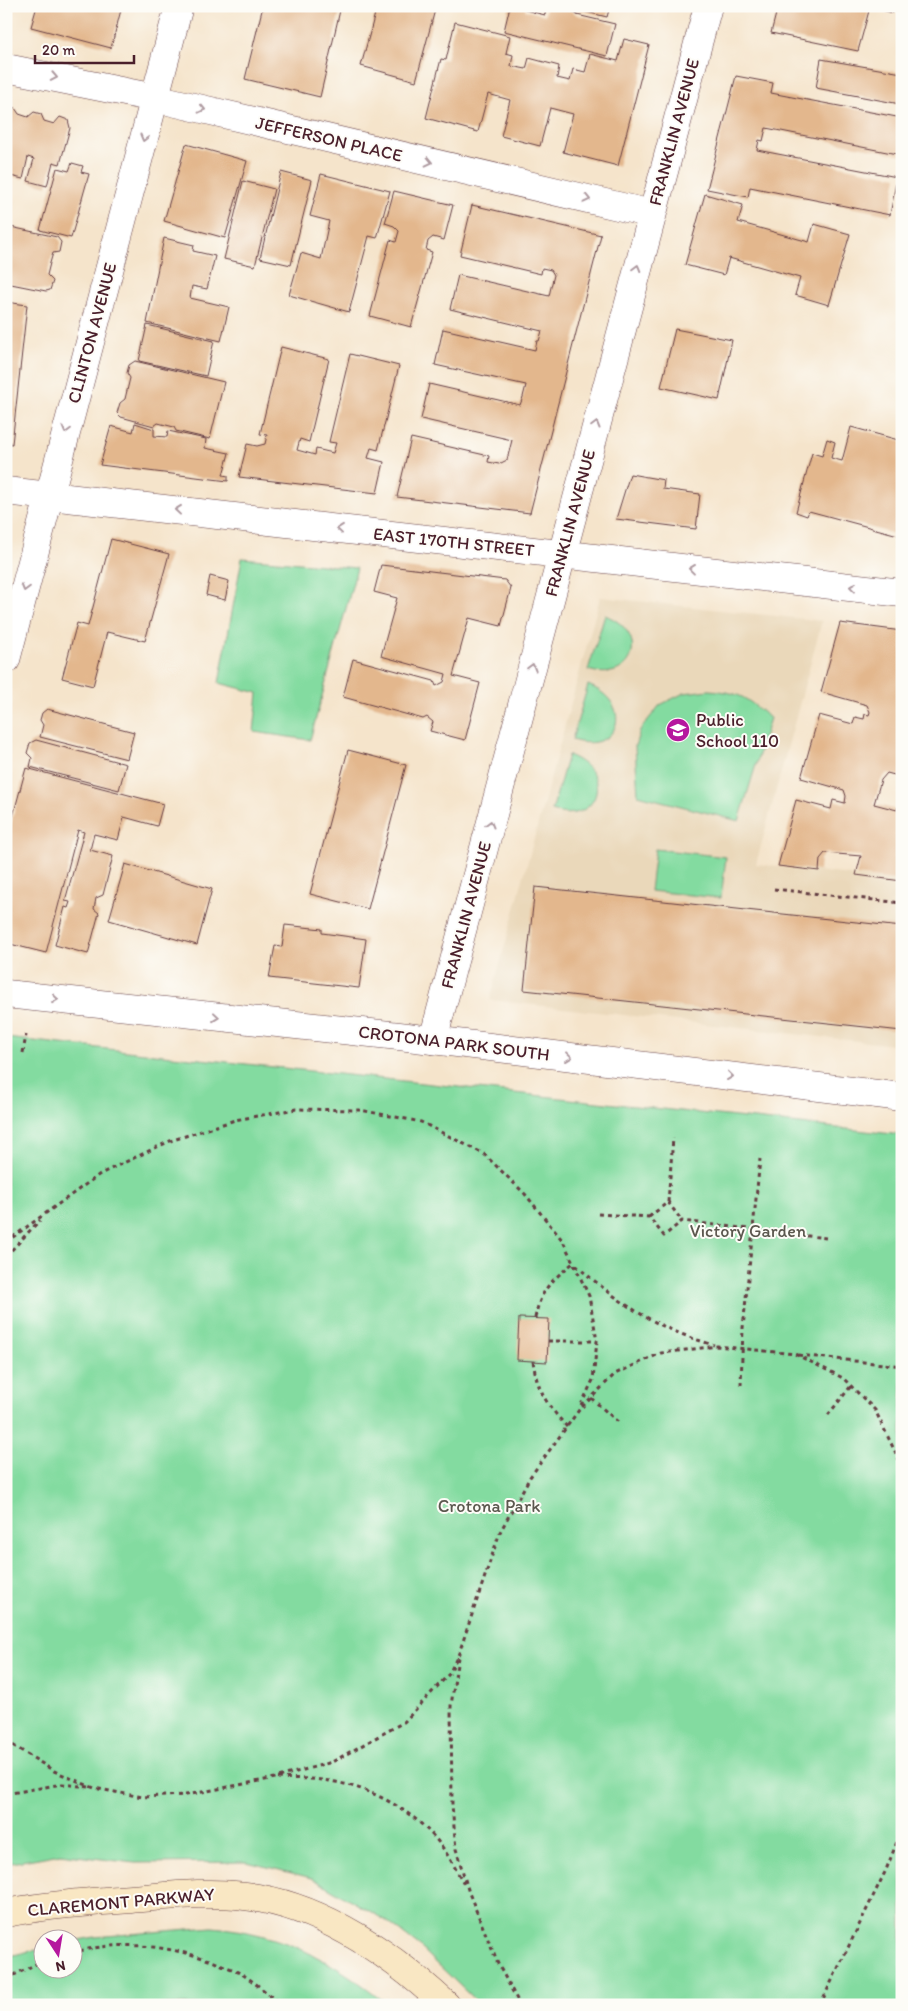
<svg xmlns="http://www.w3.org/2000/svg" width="908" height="2011" viewBox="0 0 908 2011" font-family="Itim,sans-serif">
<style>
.built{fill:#ead8ba}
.green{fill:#83dba0;stroke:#667d66}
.building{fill:#e3b78d}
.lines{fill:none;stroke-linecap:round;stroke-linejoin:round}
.street-casing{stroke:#643d43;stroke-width:29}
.secondary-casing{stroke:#643d43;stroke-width:29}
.path{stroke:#643d43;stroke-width:3;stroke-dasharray:4 4;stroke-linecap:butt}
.street{stroke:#fff;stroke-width:28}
.secondary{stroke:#f9e7c3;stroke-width:28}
.oneway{stroke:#ae9aa0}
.labels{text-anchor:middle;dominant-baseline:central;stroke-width:4;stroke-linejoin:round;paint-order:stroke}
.street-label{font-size:18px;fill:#4a1f2b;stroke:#fdfcf7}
.poi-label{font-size:18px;fill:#4a1f2b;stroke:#fdfcf7;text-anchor:start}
.park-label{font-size:18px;fill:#5b574e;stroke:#fdfcf7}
</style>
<rect width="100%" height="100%" fill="#fdfcf7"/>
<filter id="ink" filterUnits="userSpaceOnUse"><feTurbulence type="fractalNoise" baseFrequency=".02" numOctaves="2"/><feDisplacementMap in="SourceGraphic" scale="10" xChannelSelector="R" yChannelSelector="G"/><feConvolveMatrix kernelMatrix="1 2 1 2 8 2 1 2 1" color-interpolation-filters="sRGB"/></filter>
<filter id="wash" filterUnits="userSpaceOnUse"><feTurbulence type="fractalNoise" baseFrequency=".0096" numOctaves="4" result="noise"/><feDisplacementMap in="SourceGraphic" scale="20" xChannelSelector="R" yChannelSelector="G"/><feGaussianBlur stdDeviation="1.12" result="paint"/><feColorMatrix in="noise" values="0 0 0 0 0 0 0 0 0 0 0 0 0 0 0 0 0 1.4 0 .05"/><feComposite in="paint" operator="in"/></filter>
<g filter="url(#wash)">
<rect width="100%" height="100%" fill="#f5e4cb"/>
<!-- built -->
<polygon class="built" points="600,597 822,621 756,864 902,881 902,1046 490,1000"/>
<!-- green -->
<g class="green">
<polygon points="242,558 357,568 310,740 254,732 258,693 219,683"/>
<path d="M605 615C651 633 635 685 588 670Z"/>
<path d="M588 685C636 704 619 755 572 740Z"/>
<path d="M709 690C743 693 744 697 770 718L739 821 638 795 635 746 640 730 660 705 684 693Z"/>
<path d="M568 755C617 774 597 826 552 811Z"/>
<polygon points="655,849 726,857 721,898 650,891"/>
<polygon points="6,1038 902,1135 902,2005 480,2005 419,1946 385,1920 312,1878 247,1862 135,1863 60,1854 6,1864"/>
<path d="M212 1927C284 1933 333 1961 389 2005H6V1957L42 1948V1968H72L73 1941 95 1937Z"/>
</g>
<g id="blocks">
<!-- building -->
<g class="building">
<polygon points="37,6 122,6 111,48 31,27"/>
<polygon points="263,6 341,6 320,97 245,79"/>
<polygon points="377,6 436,6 416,81 361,66"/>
<polygon points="510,6 526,6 525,10 545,15 546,7 555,6 572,11 577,15 615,24 607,56 504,31"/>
<polygon points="562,6 610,6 607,17"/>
<polygon points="778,6 894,6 893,13 870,7 858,51 771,33"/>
<polygon points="455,22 510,36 506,53 513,55 511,66 526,69 529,58 559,66 557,78 570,81 573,69 585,72 590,54 618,61 624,39 649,45 618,166 563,152 573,114 550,108 540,146 501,136 510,100 488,94 478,132 426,118 441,59 446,60"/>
<polygon points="821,59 902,73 900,104 816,88"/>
<polygon points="736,76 773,83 771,93 902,118 902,155 766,128 763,141 759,140 757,150 897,177 890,215 750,187 748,197 707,189"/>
<polygon points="8,106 15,108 19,114 28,117 34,112 41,114 44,121 54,124 60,117 68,120 70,128 60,164 53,162 47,186 28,181 34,159 28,157 23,179 6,175 9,153 6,152 6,108"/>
<polygon points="186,144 247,161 225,238 164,221"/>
<polygon points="72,163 83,166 81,172 89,174 71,238 40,230 57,168 69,171"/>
<polygon points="281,172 312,180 291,265 260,258"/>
<polygon points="321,174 390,191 377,238 369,236 349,312 289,295 301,253 321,259 329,221 310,216"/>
<polygon points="243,181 274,189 255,266 224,259"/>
<polygon points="394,191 453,205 444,240 433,237 428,241 426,250 432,252 411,327 370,316 390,240 396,242 399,231 394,226 385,223"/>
<polygon points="705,194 743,205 738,222 809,242 814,224 850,234 829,305 795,295 800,278 729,258 724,275 685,265"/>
<polygon points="472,205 601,235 530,513 397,497 411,438 489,456 488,462 499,464 507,460 512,440 421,419 429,384 520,405 523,397 526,385 435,365 443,329 535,350 537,341 539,341 542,331 450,309 458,275 549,296 551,287 554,275 551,270 542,268 541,274 460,255"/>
<polygon points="6,226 57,237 61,242 59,252 53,253 50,263 47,275 53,281 50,290 46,291 6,283"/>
<polygon points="164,238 194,245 193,251 215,256 207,289 192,286 190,298 229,307 221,341 147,323"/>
<polygon points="6,302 27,305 12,444 6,443"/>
<polygon points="147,325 214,341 206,376 139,361"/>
<polygon points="675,329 732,340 719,400 661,387"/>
<polygon points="281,347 329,359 309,442 300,439 297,450 315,455 316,449 333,453 336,443 329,442 350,354 399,366 378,450 371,448 368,458 384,462 377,493 239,477 247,444 257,446 265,444 267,435 260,434"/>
<polygon points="135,361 224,382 210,439 176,431 174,427 158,423 154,426 121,417 117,413 120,403 125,399 130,378 127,373 129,365"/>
<polygon points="135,423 154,429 154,436 167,437 168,431 206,439 205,448 229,453 223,475 228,476 228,481 100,465 111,426 133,432"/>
<polygon points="851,427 902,441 902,536 809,511 807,516 796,512 812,453 822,456 827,439 835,442 831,458 842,461"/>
<polygon points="630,474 664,480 663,489 700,494 696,529 616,519"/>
<polygon points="111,539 169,554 145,641 107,632 93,686 62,678 77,623 88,626"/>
<polygon points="381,565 505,580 511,588 501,626 469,618 453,676 480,683 465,740 430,731 433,722 427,717 423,719 343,697 353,659 434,681 436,686 444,682 446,674 381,656 397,598 374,592"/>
<polygon points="210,576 229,581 225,600 206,595"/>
<polygon points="840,623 902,631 902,702 899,712 899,722 902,722 902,777 887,773 881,780 874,804 897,810 898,807 902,808 902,881 856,875 861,856 825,853 820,859 819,871 778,866 796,800 831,809 833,800 845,803 846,796 844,790 801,778 819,715 853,724 855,717 864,719 865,714 869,715 870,712 867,705 821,692"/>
<polygon points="47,709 134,732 127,759 40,737 43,725 40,720 42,713"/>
<polygon points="36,740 126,764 119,790 30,767 32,758 27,753 30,743"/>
<polygon points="348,750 406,765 368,909 310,894"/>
<polygon points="26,768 163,804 157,826 124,817 118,840 94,834 90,850 113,856 103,895 96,898 94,909 99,913 88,954 55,945 65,907 68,908 70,902 65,901 84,832 78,830 46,953 6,943 6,842"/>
<polygon points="125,864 212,889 197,945 109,920"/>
<polygon points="535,887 902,927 902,1031 524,990"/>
<polygon points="285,925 322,929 322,933 366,939 359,988 269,978 275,946 282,947"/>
<polygon points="519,1318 549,1319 547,1362 517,1360"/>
</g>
</g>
</g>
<g filter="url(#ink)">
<use href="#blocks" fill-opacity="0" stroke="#643d43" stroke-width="1"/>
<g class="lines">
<!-- street casing -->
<g class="street-casing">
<g id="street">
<polyline points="6,68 155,98 652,214"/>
<polyline points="6,491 902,593"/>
<polyline points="6,660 179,6"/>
<polyline points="6,994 399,1036 902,1097"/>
<polyline points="433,1040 708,6"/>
</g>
</g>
<!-- secondary casing -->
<g class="secondary-casing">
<path id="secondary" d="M6 1913C47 1905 89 1902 131 1899 169 1896 207 1891 245 1896 320 1905 391 1954 446 2005"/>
</g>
<!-- path -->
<g class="path">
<polyline points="774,889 902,903"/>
<polyline points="23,1053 26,1035"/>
<polyline points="668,1202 673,1138"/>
<polyline points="598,1214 649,1217 664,1236 682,1221 826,1238"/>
<polyline points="649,1217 668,1202 682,1221"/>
<polyline points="6,1242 100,1174 170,1141 235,1120 296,1109 360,1110 421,1122 484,1154 525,1194 563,1241 589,1296 597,1341 593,1380 581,1405"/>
<polyline points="6,1256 40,1220"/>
<path d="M535 1318C541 1289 550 1282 573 1263 620 1303 654 1328 714 1345"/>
<polyline points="548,1341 597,1341"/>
<polyline points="798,1355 902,1366"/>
<path d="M533 1361C538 1393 546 1403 567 1427"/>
<polyline points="741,1385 743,1328 760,1159"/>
<polyline points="591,1398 618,1422"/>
<polyline points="828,1415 851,1386"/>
<polyline points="458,1657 451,1706 452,1805 456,1849 469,1893 498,1964 520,2005"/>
<polyline points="6,1741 54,1771 94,1788 142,1797 186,1795 275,1778 332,1762 404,1722 449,1674 459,1653 500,1532 530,1477 579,1410 615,1374 661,1353 717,1346 795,1354 843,1378 875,1410 902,1466"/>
<path d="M278 1778C292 1779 307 1778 321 1780 365 1784 416 1810 442 1847 451 1859 458 1874 466 1887"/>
<polyline points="6,1794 62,1784 89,1787"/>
<path d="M72 1953C126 1937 188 1948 238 1972 253 1980 268 1994 281 2005"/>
<polyline points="6,1979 42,1961"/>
<polyline points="820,2005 886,1870 902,1829"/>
</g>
<!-- street -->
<use href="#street" class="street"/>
<!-- secondary -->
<use href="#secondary" class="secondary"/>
</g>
<!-- one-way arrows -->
<defs><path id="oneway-chevron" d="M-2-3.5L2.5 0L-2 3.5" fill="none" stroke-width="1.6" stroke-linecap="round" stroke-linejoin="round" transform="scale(1.25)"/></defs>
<g class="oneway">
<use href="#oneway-chevron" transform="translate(54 77) rotate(11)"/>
<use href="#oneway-chevron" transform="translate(202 109) rotate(13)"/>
<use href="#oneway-chevron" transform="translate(144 138) rotate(105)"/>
<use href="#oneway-chevron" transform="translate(429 162) rotate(13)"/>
<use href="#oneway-chevron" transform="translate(587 199) rotate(13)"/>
<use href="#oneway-chevron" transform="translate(637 268) rotate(-75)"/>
<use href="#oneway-chevron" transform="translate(596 425) rotate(-75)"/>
<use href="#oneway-chevron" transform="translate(66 430) rotate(105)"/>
<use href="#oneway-chevron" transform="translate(178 510) rotate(-174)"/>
<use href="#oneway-chevron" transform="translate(340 529) rotate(-174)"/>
<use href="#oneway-chevron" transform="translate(692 569) rotate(-173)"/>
<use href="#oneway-chevron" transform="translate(853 587) rotate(-173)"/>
<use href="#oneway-chevron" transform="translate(25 588) rotate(105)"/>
<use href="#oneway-chevron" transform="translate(532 667) rotate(-75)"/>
<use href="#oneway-chevron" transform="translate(490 824) rotate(-75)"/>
<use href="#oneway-chevron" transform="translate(55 999) rotate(6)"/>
<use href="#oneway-chevron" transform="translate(216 1017) rotate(6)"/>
<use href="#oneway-chevron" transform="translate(569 1057) rotate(7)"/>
<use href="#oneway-chevron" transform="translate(730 1076) rotate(7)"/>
</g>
</g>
<!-- icons -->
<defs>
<g id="school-disc" transform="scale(1.25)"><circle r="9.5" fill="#b5179e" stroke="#fdfcf7"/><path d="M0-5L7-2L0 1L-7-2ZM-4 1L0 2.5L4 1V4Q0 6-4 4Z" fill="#fff"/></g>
</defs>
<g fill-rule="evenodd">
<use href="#school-disc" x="678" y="730"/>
</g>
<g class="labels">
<!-- street labels -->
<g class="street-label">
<text transform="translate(674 132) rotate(-75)">FRANKLIN AVENUE</text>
<text transform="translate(329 139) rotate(13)">JEFFERSON PLACE</text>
<text transform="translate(92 333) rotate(-75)">CLINTON AVENUE</text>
<text transform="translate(570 523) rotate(-75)">FRANKLIN AVENUE</text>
<text transform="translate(454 542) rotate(6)">EAST 170TH STREET</text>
<text transform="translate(466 915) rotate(-75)">FRANKLIN AVENUE</text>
<text transform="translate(454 1043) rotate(7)">CROTONA PARK SOUTH</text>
<text transform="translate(121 1902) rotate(-5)">CLAREMONT PARKWAY</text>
</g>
<!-- poi labels -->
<g class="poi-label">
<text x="696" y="720">Public<tspan x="696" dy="21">School 110</tspan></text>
</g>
<!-- park labels -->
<g class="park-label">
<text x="748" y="1231">Victory Garden</text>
<text x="489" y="1506">Crotona Park</text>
</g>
</g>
<!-- margin -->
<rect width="908" height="2011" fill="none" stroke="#fdfcf7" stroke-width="25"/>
<!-- north arrow -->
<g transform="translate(58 1954) rotate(168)"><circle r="24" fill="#fdfcf7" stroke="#b5a4a5"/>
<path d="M0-4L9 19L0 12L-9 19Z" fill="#b5179e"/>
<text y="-8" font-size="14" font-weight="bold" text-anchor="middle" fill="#4a1f2b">N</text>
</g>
<!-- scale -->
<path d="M35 55v8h99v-8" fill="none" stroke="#4a1f2b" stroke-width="2.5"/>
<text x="42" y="55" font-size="15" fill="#4a1f2b" stroke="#fdfcf7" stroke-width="4" paint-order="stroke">20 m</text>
</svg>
